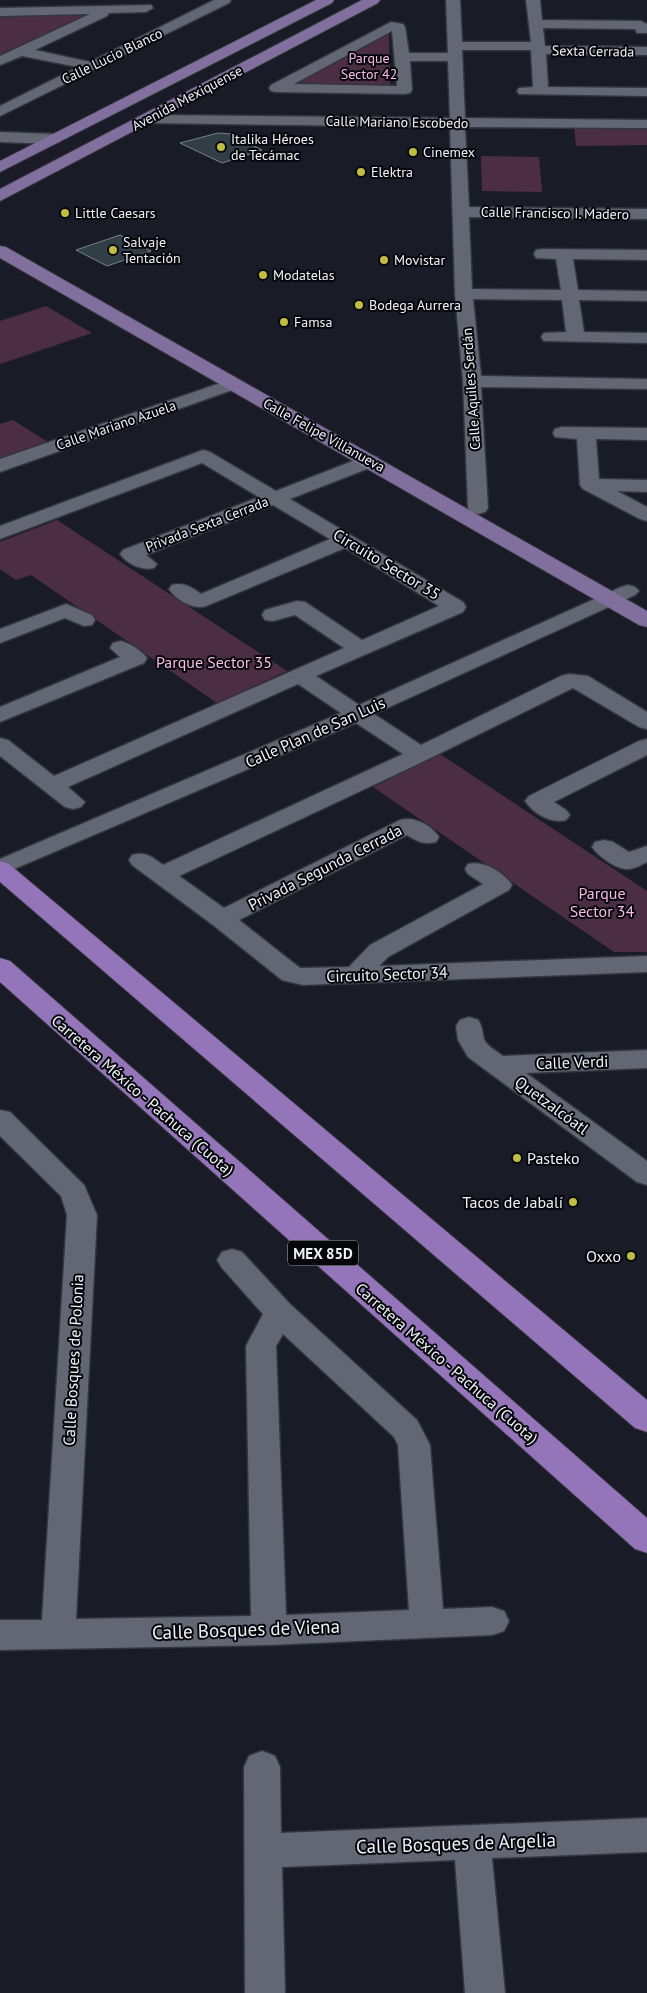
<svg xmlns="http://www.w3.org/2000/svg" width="647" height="1993" viewBox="0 0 647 1993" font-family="'PT Sans',sans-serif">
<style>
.green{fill:#4b2e43}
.building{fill:#323e46;stroke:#75828c}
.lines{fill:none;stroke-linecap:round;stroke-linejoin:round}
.minor-casing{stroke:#34353e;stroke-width:3}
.major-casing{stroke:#34353e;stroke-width:2}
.highway-casing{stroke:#34353e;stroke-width:2}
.minor{fill:#636774;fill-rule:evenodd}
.major{fill:#816f9e;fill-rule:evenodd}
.highway{fill:#9575ba;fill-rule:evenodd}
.poi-dot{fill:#c1bd40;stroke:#06070b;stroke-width:2}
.labels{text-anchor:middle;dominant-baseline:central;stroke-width:4;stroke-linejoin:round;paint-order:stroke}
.far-street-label{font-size:14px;fill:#eff2f9;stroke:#06070b}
.far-park-label{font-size:14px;fill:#f9bae7;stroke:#06070b}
.far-poi-label{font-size:14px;fill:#eff2f9;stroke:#06070b;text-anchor:start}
.shield{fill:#06070b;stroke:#a9acb2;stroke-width:1}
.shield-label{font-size:15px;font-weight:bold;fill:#eff2f9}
.street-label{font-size:16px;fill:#eff2f9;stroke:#06070b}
.park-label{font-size:16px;fill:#f9bae7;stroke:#06070b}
.poi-label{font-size:16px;fill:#eff2f9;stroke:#06070b;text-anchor:end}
.near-street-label{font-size:19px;fill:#eff2f9;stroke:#06070b}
</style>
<rect width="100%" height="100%" fill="#191c27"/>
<!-- green -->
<g class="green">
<polygon points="83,14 86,15 0,55 0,15"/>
<polygon points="389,33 390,86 292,85"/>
<polygon points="574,126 647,127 647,145 576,146"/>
<polygon points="481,156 539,157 542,192 482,191"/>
<polygon points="46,306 92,333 0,364 0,321"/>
<polygon points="13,420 51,444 0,462 0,424"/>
<polygon points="57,520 287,671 217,703 31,575 16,580 0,569 0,542"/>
<polygon points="440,754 647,891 647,952 614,952 373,787"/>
</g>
<!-- building -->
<g class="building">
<polygon points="218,133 231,134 262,150 222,163 180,143"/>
<polygon points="120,235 151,251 107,266 76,250"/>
</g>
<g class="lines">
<!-- minor casing -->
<g class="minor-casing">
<g id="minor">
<polygon points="214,0 231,0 229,3 0,116 0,106 78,67 22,56 0,65 0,56 90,14 0,16 0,8 151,5 153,8 146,12 109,13 107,16 35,50 90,62"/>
<path d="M446 0H460L462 42H531L526 0H540L542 20 641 21 647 24V33H637L635 29 543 28 545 46 647 47V55L546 54 548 87 647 88V96L519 94 517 91 519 88 533 87 531 50H462L465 118 647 120V128L465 127 469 207 647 209V219L469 217 472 289 561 290 556 259 536 258 534 254 536 250 542 249 647 250V260L573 259 578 290 647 291V301L579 300 584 332 647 333V343L544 341 541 337 544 333 566 332 562 300 473 299 481 376 647 379V389L481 387 488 508 485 512 478 514 471 512 468 508 463 381 455 294 450 127 147 123 142 122 140 119 142 116 147 115 450 118 448 61H410L412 90 410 93 405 94 276 92 271 91 269 88 271 85 391 22 403 24 405 27 409 53H448ZM392 31 397 86 294 84Z"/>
<polygon points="0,132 54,134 59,136 62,139 59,142 54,144 0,142"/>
<polygon points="232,379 238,380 241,384 238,388 0,472 0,459"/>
<polygon points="562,427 647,428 647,440 596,439 599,479 647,480 647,492 617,491 647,507 647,521 640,519 583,489 580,485 577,439 555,437 553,433 555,429"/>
<path d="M203 450 210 452 276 491 363 457 370 455 377 457 380 461 377 465 290 499 463 602 466 607 463 612 316 676 359 705 621 587 628 585 635 587 639 591 635 595 374 714 421 745 561 676 569 674 588 676 647 712V729L639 727 573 688 414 766 179 876 224 908 400 820C414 816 431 825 439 837L436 842C423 845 417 841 407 835L239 920 300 968 349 967 370 945 483 884 468 874 465 869 468 864C484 860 503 872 512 885L509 890 388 957 379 966 647 956V972L303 985 282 980 213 925 132 865 129 860 132 855C146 851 152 857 163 865L403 754 356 723 0 875V859L341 713 298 684 68 787 85 802 81 807 73 809 65 807 0 756V738L8 740 54 776 344 648 295 615 273 621 265 620 262 615 265 610 297 601 305 602 362 640 439 606 345 548 206 606C193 610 176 600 169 589L172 585C184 582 191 587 201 594L330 539 273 505 146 555 157 564 154 568C142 571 127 564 120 554L123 550 259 497 202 463 0 539V526Z"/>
<polygon points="66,604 92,615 95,620 92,625 84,626 65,618 0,643 0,629"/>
<path d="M121 641C131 644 141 650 147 658L144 663 0 722V707L120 657 110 648 113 643Z"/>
<path d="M647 739V755L554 802 566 810 570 815 566 820C551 824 534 814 525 801L529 796 639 741Z"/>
<path d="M604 840 613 842 629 852 647 846V862C641 865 635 869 628 869 617 870 598 856 592 847L595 842Z"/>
<path d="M469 1017 478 1020C483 1027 482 1032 484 1039 487 1047 497 1051 503 1056L647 1050V1068L526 1073 647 1161V1185L637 1182 468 1057 458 1040 456 1026 460 1020Z"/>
<path d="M0 1110 10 1112 84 1185 97 1215 76 1619 251 1616 246 1346 263 1314 222 1268 217 1260 222 1252 232 1249 242 1252 290 1304 417 1420 430 1445 443 1609 492 1607 504 1611 509 1621 504 1631 492 1635 269 1645 0 1650V1620H42L67 1215 61 1196 0 1136ZM283 1334 394 1437 398 1445 409 1610 286 1615 276 1346Z"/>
<polygon points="262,1751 275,1756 280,1767 281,1833 647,1818 647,1852 492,1858 505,1993 465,1993 455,1860 282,1867 285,1993 245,1993 244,1767 249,1756"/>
</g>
</g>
<!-- major casing -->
<g class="major-casing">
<g id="major">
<polygon points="316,0 334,0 332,3 0,172 0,161"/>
<polygon points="362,0 380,0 378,3 0,201 0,189"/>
<polygon points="0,246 6,247 647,611 647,627 639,625 0,258"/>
</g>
</g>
<!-- highway casing -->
<g class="highway-casing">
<g id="highway">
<polygon points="0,861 9,864 647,1400 647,1432 635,1428 0,882"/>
<polygon points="0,958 10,961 647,1518 647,1553 635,1549 0,982"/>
</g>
</g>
<!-- minor -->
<use href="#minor" class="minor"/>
<!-- major -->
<use href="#major" class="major"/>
<!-- highway -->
<use href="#highway" class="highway"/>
</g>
<!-- markers -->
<g class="poi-dot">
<circle cx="221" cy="147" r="5"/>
<circle cx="413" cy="152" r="5"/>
<circle cx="361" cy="172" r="5"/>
<circle cx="65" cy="213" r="5"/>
<circle cx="113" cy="250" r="5"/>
<circle cx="384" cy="260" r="5"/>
<circle cx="263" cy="275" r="5"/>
<circle cx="359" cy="305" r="5"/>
<circle cx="284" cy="322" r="5"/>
<circle cx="517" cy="1158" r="5"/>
<circle cx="573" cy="1202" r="5"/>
<circle cx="631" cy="1256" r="5"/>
</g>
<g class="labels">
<!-- far-street labels -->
<g class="far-street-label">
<text transform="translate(593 51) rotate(1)">Sexta Cerrada</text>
<text transform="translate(112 56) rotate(-26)">Calle Lucio Blanco</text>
<text transform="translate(187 98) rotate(-28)">Avenida Mexiquense</text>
<text transform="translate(397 122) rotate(1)">Calle Mariano Escobedo</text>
<text transform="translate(555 213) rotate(1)">Calle Francisco I. Madero</text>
<text transform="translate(471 389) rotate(-94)">Calle Aquiles Serdán</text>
<text transform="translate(116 425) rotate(-19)">Calle Mariano Azuela</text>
<text transform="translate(324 435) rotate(29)">Calle Felipe Villanueva</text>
<text transform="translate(207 524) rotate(-21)">Privada Sexta Cerrada</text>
</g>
<!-- far-park labels -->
<g class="far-park-label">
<text x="369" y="58">Parque<tspan x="369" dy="16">Sector 42</tspan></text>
</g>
<!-- far-poi labels -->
<g class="far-poi-label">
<text x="231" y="139">Italika Héroes<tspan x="231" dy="16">de Tecámac</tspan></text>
<text x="423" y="152">Cinemex</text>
<text x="371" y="172">Elektra</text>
<text x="75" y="213">Little Caesars</text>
<text x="123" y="242">Salvaje<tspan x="123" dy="16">Tentación</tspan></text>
<text x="394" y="260">Movistar</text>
<text x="273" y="275">Modatelas</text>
<text x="369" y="305">Bodega Aurrera</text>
<text x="294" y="322">Famsa</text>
</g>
<!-- shield labels -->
<rect class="shield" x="288" y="1240.5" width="70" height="25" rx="4"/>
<g class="shield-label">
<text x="323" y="1253">MEX 85D</text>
</g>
<!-- street labels -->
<g class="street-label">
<text transform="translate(387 564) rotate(31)">Circuito Sector 35</text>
<text transform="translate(315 732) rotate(-24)">Calle Plan de San Luis</text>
<text transform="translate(325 867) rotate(-27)">Privada Segunda Cerrada</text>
<text transform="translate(387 974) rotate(-2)">Circuito Sector 34</text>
<text transform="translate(572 1062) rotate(-2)">Calle Verdi</text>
<text transform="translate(143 1095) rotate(41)">Carretera México - Pachuca (Cuota)</text>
<text transform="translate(552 1105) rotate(36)">Quetzalcóatl</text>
<text transform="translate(73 1360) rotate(-87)">Calle Bosques de Polonia</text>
<text transform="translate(447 1363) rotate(41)">Carretera México - Pachuca (Cuota)</text>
</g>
<!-- park labels -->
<g class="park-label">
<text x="214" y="662">Parque Sector 35</text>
<text x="602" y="893">Parque<tspan x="602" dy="18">Sector 34</tspan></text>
</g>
<!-- poi labels -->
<g class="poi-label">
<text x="527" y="1158" text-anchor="start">Pasteko</text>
<text x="563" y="1202">Tacos de Jabalí</text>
<text x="621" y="1256">Oxxo</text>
</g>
<!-- near-street labels -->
<g class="near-street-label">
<text transform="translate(246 1629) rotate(-2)">Calle Bosques de Viena</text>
<text transform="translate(456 1843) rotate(-2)">Calle Bosques de Argelia</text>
</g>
</g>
</svg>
